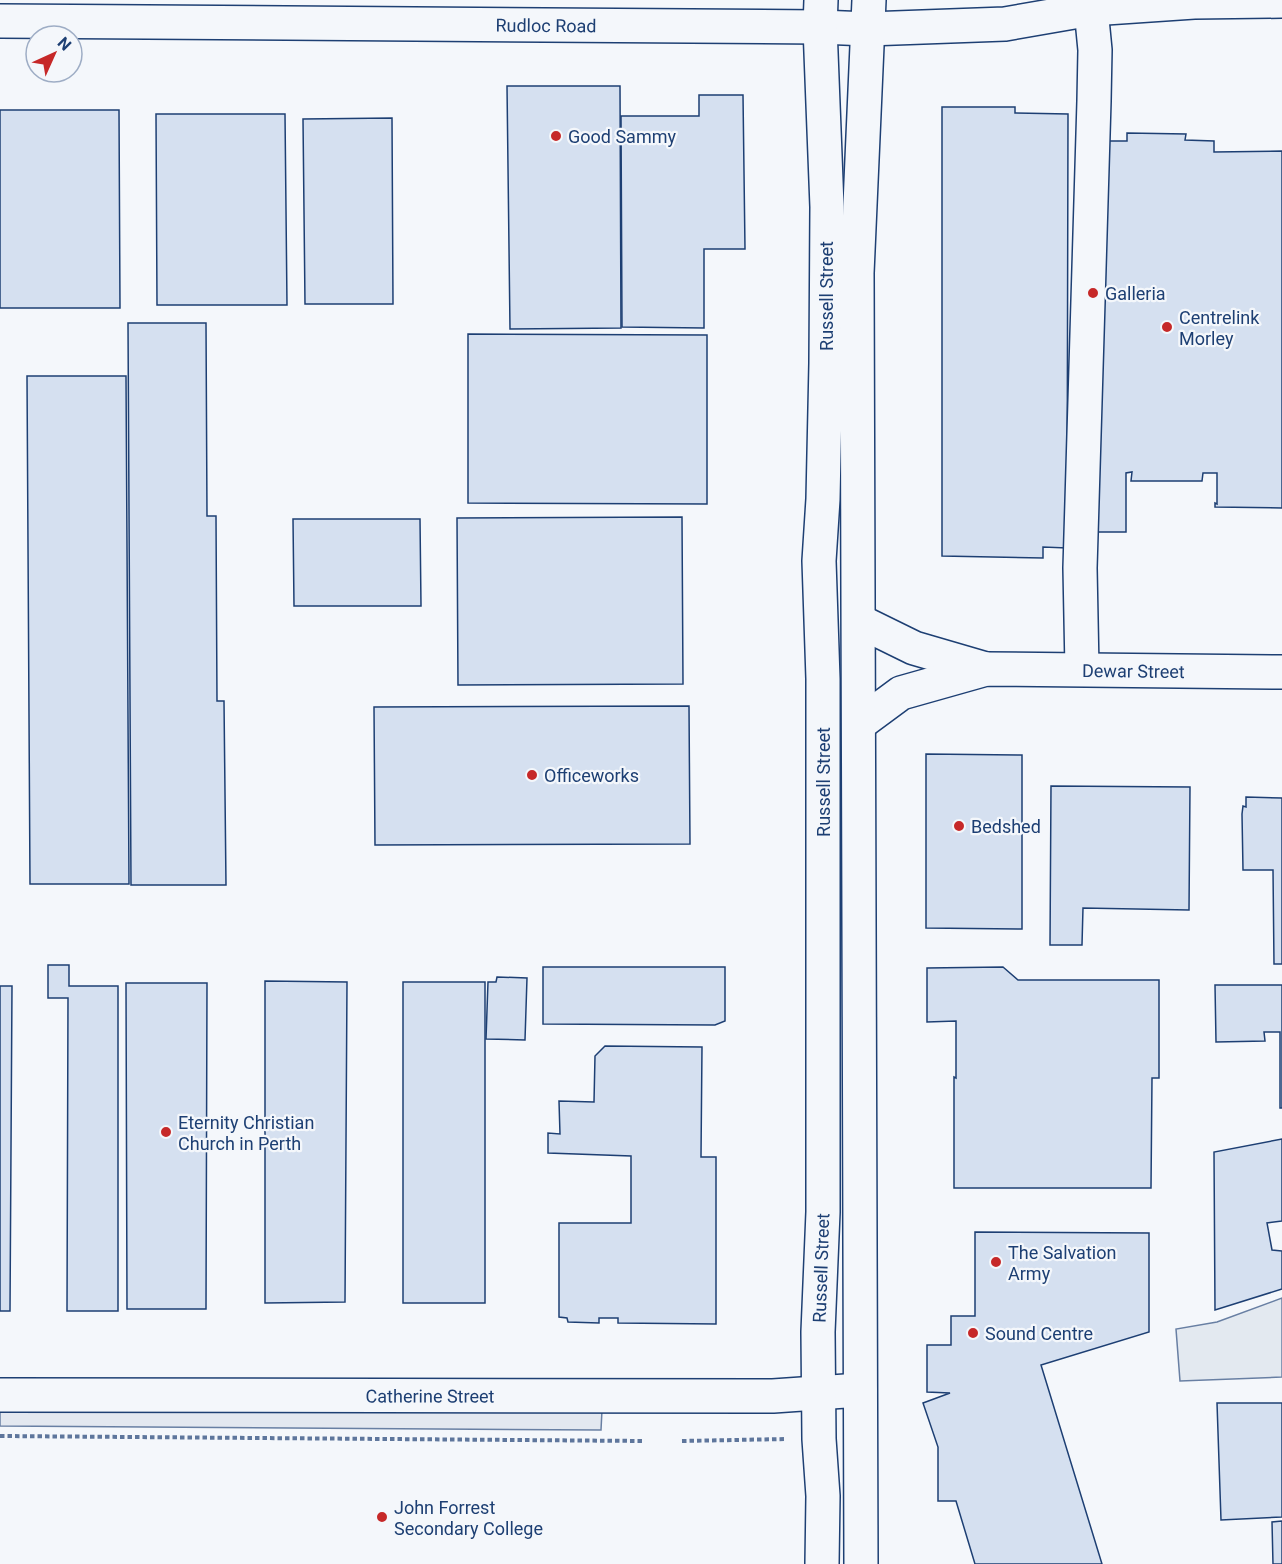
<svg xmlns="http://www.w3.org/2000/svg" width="1282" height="1564" viewBox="0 0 1282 1564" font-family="Roboto,sans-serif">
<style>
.grass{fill:#e3e9f0;stroke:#687fa3;stroke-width:1.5}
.parking{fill:#e3e8f0;stroke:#687fa3;stroke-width:1.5}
.building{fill:#d5e0f0;stroke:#1d3f73;stroke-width:1.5}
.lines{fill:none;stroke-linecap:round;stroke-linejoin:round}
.minor-casing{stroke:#1d3f73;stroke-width:36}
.major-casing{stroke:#1d3f73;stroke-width:36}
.path{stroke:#5e769c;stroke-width:4;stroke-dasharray:4.5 3;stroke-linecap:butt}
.minor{stroke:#f4f7fb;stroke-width:33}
.major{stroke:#f4f7fb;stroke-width:33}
.poi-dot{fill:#c62828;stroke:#f4f7fb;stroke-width:2}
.labels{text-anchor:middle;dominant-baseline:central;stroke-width:4.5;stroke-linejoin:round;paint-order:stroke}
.street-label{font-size:18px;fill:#1d3f73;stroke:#f4f7fb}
.poi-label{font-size:18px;fill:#1d3f73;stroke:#f4f7fb;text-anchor:start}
</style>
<rect width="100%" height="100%" fill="#f4f7fb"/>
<!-- grass -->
<polygon class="grass" points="1282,1298 1282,1377 1180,1381 1176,1329 1217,1322"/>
<!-- parking -->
<polygon class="parking" points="0,1408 602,1410 601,1430 0,1426"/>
<!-- building -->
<g class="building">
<polygon points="507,86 620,86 621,328 510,329"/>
<polygon points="699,95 743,95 745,249 704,249 704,328 622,327 621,116 699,116"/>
<polygon points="942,107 1015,107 1015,113 1068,114 1067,548 1043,547 1043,558 942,556"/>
<polygon points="0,110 119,110 120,308 0,308"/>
<polygon points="156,114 285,114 287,305 157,305"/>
<polygon points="392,118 393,304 305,304 303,119"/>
<polygon points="1127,133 1186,134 1185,140 1214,141 1214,152 1282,151 1282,508 1215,507 1215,503 1217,504 1217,473 1203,473 1202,481 1131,481 1132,472 1126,473 1126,532 1097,532 1097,141 1127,141"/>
<polygon points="128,323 206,323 207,516 216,516 217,701 224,701 226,885 131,885"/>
<polygon points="468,334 707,335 707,504 468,503"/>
<polygon points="27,376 126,376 129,884 30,884"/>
<polygon points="682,517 683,684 458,685 457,518"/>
<polygon points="293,519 420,519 421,606 294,606"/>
<polygon points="689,706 690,844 375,845 374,707"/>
<polygon points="926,754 1022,755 1022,929 926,928"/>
<polygon points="1051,786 1190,787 1189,910 1083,908 1082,945 1050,945"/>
<polygon points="1246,797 1282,798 1282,964 1274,964 1273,870 1243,870 1242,814 1243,806 1246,807"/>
<polygon points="48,965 69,965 69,986 118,986 118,1311 67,1311 68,998 48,998"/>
<polygon points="543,967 725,967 725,1021 715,1025 543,1024"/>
<polygon points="1003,967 1018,980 1159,980 1159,1078 1152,1078 1151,1188 954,1188 954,1077 956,1078 956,1021 927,1022 927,968"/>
<polygon points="497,977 527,978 525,1040 486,1039 488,982 496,982"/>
<polygon points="265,981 347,982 345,1302 265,1303"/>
<rect x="403" y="982" width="82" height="321"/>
<polygon points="126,983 207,983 206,1309 127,1309"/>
<polygon points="1215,985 1282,985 1282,1108 1280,1108 1280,1032 1264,1032 1265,1041 1216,1042"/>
<polygon points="0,986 12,986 10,1311 0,1311"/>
<polygon points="605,1046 702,1047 701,1157 716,1157 716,1324 618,1323 618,1318 599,1318 599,1323 568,1322 567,1318 559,1317 559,1223 631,1223 631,1156 548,1153 548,1133 560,1134 559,1101 594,1102 595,1056"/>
<polygon points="1282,1139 1282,1221 1267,1223 1272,1250 1282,1251 1282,1289 1215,1310 1214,1152"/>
<polygon points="975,1232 1149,1233 1149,1332 1041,1365 1102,1564 975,1564 956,1501 938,1501 938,1447 923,1403 950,1393 927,1392 927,1345 951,1345 951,1316 975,1316"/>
<polygon points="1217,1403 1282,1403 1282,1517 1221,1520"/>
<polygon points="1282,1521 1282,1564 1273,1564 1272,1522"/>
</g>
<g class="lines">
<!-- minor casing -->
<g class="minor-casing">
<g id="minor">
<polyline points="820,27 868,29 1005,24 1091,9 1194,2 1282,1"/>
<polyline points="859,621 914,648 986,669"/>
<polyline points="1082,669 1080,568 1094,101 1095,50 1091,9"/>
<path id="s1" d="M859 724 901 693 986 669 1282 672"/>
<path id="s2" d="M0 1395 773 1396 860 1390"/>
</g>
</g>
<!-- major casing -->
<g class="major-casing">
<g id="major">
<polyline points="821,0 820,27 827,207 826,363 823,499 819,561 823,679 823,1212 818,1332 819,1439 823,1496 822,1564"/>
<path id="s3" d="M0 21 820 27"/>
<polyline points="861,1564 857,273 869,0"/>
</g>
</g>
<!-- path -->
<g class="path">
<polyline points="0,1436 645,1441"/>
<polyline points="682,1441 786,1439"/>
</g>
<!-- minor -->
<use href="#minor" class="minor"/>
<!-- major -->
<use href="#major" class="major"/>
</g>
<!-- markers -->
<g class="poi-dot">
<circle cx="556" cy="136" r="6"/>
<circle cx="1093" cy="293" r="6"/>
<circle cx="1167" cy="327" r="6"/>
<circle cx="532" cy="775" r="6"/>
<circle cx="959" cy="826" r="6"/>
<circle cx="166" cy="1132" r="6"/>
<circle cx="996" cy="1262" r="6"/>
<circle cx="973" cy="1333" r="6"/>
<circle cx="382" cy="1517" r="6"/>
</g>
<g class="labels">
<!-- street labels -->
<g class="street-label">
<text stroke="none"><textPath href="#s3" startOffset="546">Rudloc Road</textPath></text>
<text transform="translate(826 296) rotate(-90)">Russell Street</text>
<text stroke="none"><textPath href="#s1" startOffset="288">Dewar Street</textPath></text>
<text transform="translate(823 782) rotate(-90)">Russell Street</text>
<text transform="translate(821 1268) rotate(-88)">Russell Street</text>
<text stroke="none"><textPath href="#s2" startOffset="430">Catherine Street</textPath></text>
</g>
<!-- poi labels -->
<g class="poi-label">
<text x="568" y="136">Good Sammy</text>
<text x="1105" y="293">Galleria</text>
<text x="1179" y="317">Centrelink<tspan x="1179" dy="21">Morley</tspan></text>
<text x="544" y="775">Officeworks</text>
<text x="971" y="826">Bedshed</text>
<text x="178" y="1122">Eternity Christian<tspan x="178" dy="21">Church in Perth</tspan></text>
<text x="1008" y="1252">The Salvation<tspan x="1008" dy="21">Army</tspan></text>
<text x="985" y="1333">Sound Centre</text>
<text x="394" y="1507">John Forrest<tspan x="394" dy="21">Secondary College</tspan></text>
</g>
</g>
<!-- north arrow -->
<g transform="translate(54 54) rotate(45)"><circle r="28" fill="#f4f7fb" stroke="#9eadc5" stroke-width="1.5"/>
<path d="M0-4.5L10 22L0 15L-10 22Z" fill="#c62828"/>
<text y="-9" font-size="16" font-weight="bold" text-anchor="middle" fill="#1d3f73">N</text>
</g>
</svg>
